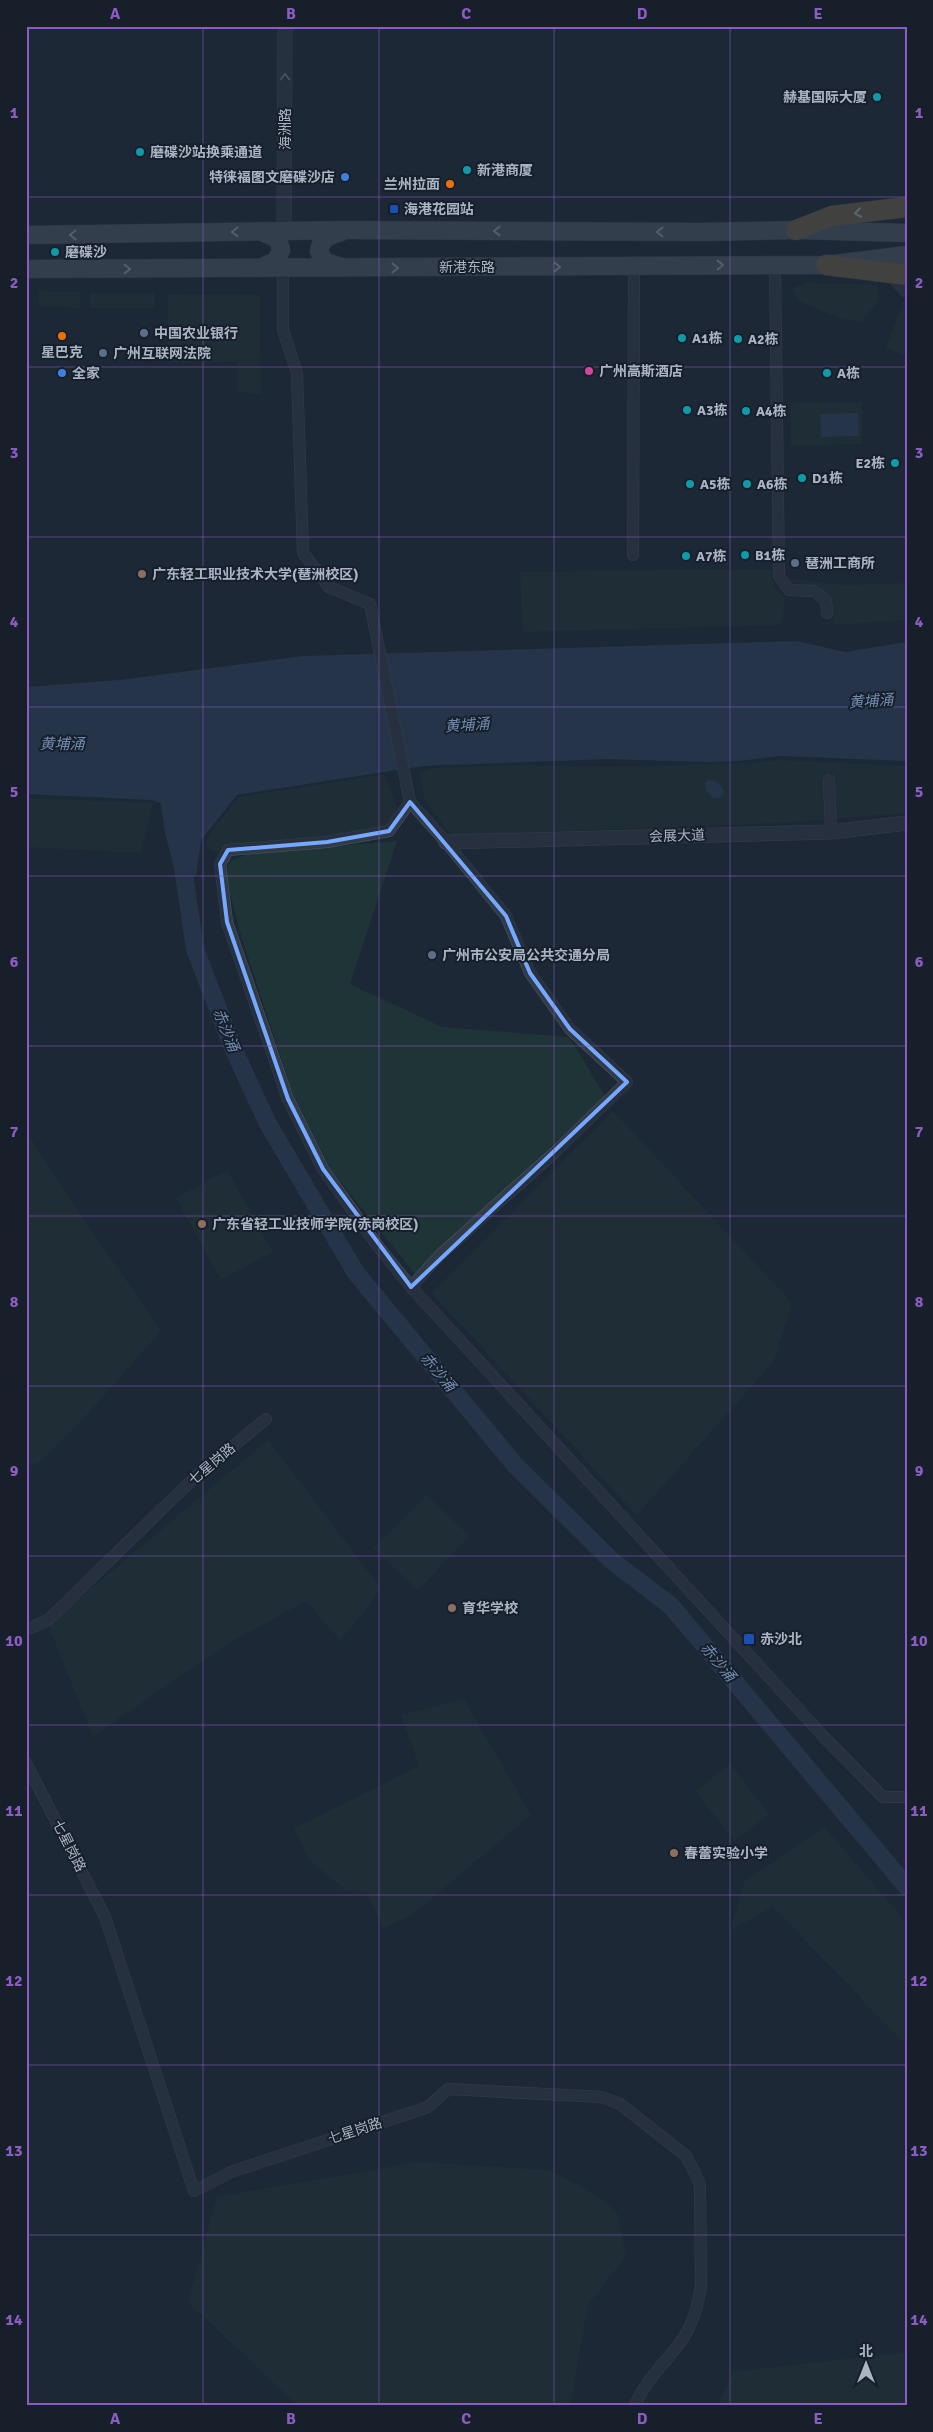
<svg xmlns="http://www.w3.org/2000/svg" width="933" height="2432" viewBox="0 0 933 2432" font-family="Signika,'Noto Sans SC',sans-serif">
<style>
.green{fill:#1f3437}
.water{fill:#2f435f}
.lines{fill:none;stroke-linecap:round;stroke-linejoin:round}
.river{stroke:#2f435f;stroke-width:18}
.minor-casing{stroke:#4e5765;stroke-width:12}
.tertiary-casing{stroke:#4e5765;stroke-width:15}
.primary-casing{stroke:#3a4350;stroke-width:19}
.motorway-casing{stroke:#3c4451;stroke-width:21}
.minor{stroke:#313a47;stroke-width:11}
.tertiary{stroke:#313a47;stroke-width:14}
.primary{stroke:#4e5967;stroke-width:18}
.motorway{stroke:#6d614d;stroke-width:20}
.oneway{stroke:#747d8c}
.oneway2{stroke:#a4acb8}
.oneway3{stroke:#939dad}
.marked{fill:none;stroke:#75a8fe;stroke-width:4;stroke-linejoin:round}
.grid{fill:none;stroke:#8b5cc1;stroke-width:1;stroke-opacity:0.55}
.culture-dot{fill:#0f9aa8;stroke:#171f2b;stroke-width:2}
.shop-dot{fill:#3f7fe0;stroke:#171f2b;stroke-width:2}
.food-dot{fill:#e8710a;stroke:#171f2b;stroke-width:2}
.transit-dot{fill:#1a4fb4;stroke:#171f2b;stroke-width:2}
.service-dot{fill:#5c6f8a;stroke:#171f2b;stroke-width:2}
.hotel-dot{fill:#d1479c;stroke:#171f2b;stroke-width:2}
.education-dot{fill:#8d6e63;stroke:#171f2b;stroke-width:2}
.labels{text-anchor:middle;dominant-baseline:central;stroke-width:4;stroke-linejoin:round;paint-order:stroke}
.poi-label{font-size:14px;font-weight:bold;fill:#aab4c4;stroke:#171f2b;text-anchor:start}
.street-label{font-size:14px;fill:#aab4c4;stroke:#171f2b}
.water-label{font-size:15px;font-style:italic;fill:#708aaf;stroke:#171f2b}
.neatline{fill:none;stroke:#8b5cc1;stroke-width:2}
.grid-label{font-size:16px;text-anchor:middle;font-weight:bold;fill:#8b5cc1}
</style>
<rect width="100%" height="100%" fill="#1d2836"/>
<!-- green -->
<g class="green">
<polygon points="807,283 877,285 879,300 861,322 841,319 798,301 793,288"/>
<polygon points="39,291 81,292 80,308 38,306"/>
<rect x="90" y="293" width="64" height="15"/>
<polygon points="168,294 260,295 261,394 237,392 237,362 168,363"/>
<polygon points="904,300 907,301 907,356 886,348"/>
<polygon points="862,402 862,444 791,446 791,403"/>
<polygon points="652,570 772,570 774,587 785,598 783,617 779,625 523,632 520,572"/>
<polygon points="790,579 842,585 907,583 907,620 834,625 827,594 812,585 791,582"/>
<polygon points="780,760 907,766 907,813 778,823 451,835 424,799 420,774 434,768 517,765 610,767 750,763"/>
<polygon points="385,774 397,808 389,829 328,840 231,846 216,853 207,848 207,838 238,797"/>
<polygon points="26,798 153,803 141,853 26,847"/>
<polygon points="397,841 350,984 442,1027 569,1037 605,1096 415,1274 331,1170 295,1101 240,932 226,877 230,861 248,854"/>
<polygon points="613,1111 792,1303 774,1361 637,1515 432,1293"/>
<polygon points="26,1130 50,1170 161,1331 74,1429 40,1462 26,1467"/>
<polygon points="227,1170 273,1252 221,1280 176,1198"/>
<polygon points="268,1440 380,1587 370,1605 340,1640 306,1601 231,1642 93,1736 48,1625"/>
<polygon points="426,1495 470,1536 418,1590 373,1548"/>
<polygon points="464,1699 531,1815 412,1915 383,1928 366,1892 347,1891 309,1860 294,1828 419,1766 401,1715"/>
<polygon points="730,1764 769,1814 735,1841 695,1791"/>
<polygon points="824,1827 907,1923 907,2046 773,1907 731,1930 744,1882"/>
<polygon points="418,2162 550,2170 604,2200 618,2215 626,2256 588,2305 570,2406 298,2406 188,2302 217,2197"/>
<polygon points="907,2352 907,2406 718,2406 732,2372"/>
</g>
<!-- water -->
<g class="water">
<polygon points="858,413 859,436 821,437 820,414"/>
<polygon points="797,641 845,652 907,642 907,761 780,756 739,761 709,762 607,759 423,766 237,795 201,840 196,876 177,879 165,833 161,803 151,800 26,794 26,687 120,680 303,656"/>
<path d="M709 780C717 781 723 785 724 794L719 798H713L706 791 705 783Z"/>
</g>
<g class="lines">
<!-- river -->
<polyline class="river" points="181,854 195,949 233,1048 267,1122 356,1273 515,1465 611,1560 671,1606 907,1887"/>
<!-- minor casing -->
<g class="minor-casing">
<g id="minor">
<polyline points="775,264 779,576 789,590 814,591 826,601 827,613"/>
<polyline points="283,268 283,330 297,373 303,553 329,587 370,604 410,802 446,842 506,916 530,973 570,1029 627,1082 555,1152 440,1255 411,1287"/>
<polyline points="888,273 907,292"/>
<polyline points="633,555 634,266"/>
<polyline points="829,780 831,832"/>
<polyline points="410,802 389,831 327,842 228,850 220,864 227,922 288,1099 323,1169 377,1245 411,1287 824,1737 883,1797 907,1797"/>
<polyline points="26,1630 48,1620 195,1477 266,1419"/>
<path d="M26 1763 105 1917 194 2191 231 2172 428 2107 448 2089 602 2097 620 2104 685 2155 694 2171 700 2185 701 2286C699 2300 695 2315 689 2328 675 2356 646 2376 635 2406"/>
</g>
</g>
<!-- tertiary casing -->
<g class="tertiary-casing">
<g id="tertiary">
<polyline points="284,231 285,26"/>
<polyline points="446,842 831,832 907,823"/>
</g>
</g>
<!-- primary casing -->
<g class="primary-casing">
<g id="primary">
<path d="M341 232C330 235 320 239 319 251L324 261 341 267"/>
<polyline points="26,235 346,230 703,232 796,230 907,233"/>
<polyline points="260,268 276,261 281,250 278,239 262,232"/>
<polyline points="26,269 826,265 907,255"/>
</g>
</g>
<!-- motorway casing -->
<g class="motorway-casing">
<g id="motorway">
<polyline points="796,230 832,216 907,207"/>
<polyline points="826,265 907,275"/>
</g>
</g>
<!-- minor -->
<use href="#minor" class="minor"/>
<!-- tertiary -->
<use href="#tertiary" class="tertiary"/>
<!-- primary -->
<use href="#primary" class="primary"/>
<!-- motorway -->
<use href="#motorway" class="motorway"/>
</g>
<!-- one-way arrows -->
<defs><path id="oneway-chevron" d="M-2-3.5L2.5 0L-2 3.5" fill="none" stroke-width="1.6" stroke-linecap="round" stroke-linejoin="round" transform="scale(1.25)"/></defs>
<use class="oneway" href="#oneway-chevron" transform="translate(285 77) rotate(-90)"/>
<use class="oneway2" href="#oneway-chevron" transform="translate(858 213) rotate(172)"/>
<g class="oneway3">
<use href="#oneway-chevron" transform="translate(497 231) rotate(-180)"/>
<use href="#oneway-chevron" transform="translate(235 232) rotate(179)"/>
<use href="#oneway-chevron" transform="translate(660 232) rotate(-180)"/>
<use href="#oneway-chevron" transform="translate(73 235) rotate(179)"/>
<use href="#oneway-chevron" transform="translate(720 265) rotate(-1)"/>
<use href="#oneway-chevron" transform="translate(557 267)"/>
<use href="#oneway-chevron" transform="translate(395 268)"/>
<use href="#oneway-chevron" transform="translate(127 269)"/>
</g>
<!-- marked area -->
<path d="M0 0H933V2432H0ZM410 802 506 916 530 973 570 1029 627 1082 411 1287 323 1169 288 1099 227 922 220 864 228 850 327 842 389 831Z" fill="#1d2836" fill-opacity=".55" fill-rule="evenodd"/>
<path class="marked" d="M410 802 506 916 530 973 570 1029 627 1082 411 1287 323 1169 288 1099 227 922 220 864 228 850 327 842 389 831Z"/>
<!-- grid -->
<path class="grid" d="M203 26V2406M379 26V2406M554 26V2406M730 26V2406M26 197H907M26 367H907M26 537H907M26 707H907M26 876H907M26 1046H907M26 1216H907M26 1386H907M26 1556H907M26 1725H907M26 1895H907M26 2065H907M26 2235H907"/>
<!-- markers -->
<g class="culture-dot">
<circle cx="877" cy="97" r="5"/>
<circle cx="140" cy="152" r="5"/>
<circle cx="467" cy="170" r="5"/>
<circle cx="55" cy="252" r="5"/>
<circle cx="682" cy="338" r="5"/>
<circle cx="738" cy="339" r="5"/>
<circle cx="827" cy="373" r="5"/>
<circle cx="687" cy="410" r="5"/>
<circle cx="746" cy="411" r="5"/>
<circle cx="895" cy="463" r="5"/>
<circle cx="802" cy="478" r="5"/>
<circle cx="690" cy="484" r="5"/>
<circle cx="747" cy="484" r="5"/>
<circle cx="745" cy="555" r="5"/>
<circle cx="686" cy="556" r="5"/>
</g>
<g class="shop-dot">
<circle cx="345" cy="177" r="5"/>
<circle cx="62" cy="373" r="5"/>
</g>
<g class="food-dot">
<circle cx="450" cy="184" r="5"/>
<circle cx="62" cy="336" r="5"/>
</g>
<g class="transit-dot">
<rect x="389" y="204" width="10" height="10" rx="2.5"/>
<rect x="743" y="1633" width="12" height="12" rx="2.5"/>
</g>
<g class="service-dot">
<circle cx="144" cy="333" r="5"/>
<circle cx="103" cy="353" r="5"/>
<circle cx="795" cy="563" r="5"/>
<circle cx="432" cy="955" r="5"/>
</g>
<circle class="hotel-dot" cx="589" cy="371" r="5"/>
<g class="education-dot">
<circle cx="142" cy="574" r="5"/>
<circle cx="202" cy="1224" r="5"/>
<circle cx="452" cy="1608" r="5"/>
<circle cx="674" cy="1853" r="5"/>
</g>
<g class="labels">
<!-- poi labels -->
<g class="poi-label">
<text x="867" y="97" text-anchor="end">赫基国际大厦</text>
<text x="150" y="152">磨碟沙站换乘通道</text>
<text x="477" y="170">新港商厦</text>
<text x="335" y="177" text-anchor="end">特徕福图文磨碟沙店</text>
<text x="440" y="184" text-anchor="end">兰州拉面</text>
<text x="404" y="209">海港花园站</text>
<text x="65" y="252">磨碟沙</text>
<text x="154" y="333">中国农业银行</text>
<text x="692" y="338">A1栋</text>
<text x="748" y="339">A2栋</text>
<text x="62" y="352" text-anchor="middle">星巴克</text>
<text x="113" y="353">广州互联网法院</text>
<text x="599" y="371">广州高斯酒店</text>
<text x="72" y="373">全家</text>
<text x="837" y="373">A栋</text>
<text x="697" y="410">A3栋</text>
<text x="756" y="411">A4栋</text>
<text x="885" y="463" text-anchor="end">E2栋</text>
<text x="812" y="478">D1栋</text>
<text x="700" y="484">A5栋</text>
<text x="757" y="484">A6栋</text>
<text x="755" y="555">B1栋</text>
<text x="696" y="556">A7栋</text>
<text x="805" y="563">琶洲工商所</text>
<text x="152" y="574">广东轻工职业技术大学(琶洲校区)</text>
<text x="442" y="955">广州市公安局公共交通分局</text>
<text x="212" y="1224">广东省轻工业技师学院(赤岗校区)</text>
<text x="462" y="1608">育华学校</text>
<text x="760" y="1639">赤沙北</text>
<text x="684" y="1853">春蕾实验小学</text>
</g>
<!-- street labels -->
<g class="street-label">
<text transform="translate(285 129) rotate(-90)">海洲路</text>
<text x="467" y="267">新港东路</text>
<text transform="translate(677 836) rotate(-2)">会展大道</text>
<text transform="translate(212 1464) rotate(-40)">七星岗路</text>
<text transform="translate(69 1846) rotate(63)">七星岗路</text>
<text transform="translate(355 2131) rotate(-18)">七星岗路</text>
</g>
<!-- water labels -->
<g class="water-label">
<text transform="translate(871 701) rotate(-4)">黄埔涌</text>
<text transform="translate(467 725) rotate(-4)">黄埔涌</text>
<text x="62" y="744">黄埔涌</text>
<text transform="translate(226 1030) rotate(68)">赤沙涌</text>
<text transform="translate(438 1372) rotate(50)">赤沙涌</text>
<text transform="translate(718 1662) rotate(50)">赤沙涌</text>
</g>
</g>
<!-- border -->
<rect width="933" height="2432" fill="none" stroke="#171f2b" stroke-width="55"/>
<!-- north arrow -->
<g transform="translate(866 2364)" stroke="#171f2b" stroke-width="4" paint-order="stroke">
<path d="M0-4L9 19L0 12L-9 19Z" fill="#aab4c4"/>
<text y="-8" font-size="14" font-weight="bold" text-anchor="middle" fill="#aab4c4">北</text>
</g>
<rect x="28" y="28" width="878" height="2376" class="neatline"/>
<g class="grid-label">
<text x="115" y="19">A</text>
<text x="291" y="19">B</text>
<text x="466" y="19">C</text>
<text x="642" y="19">D</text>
<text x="818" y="19">E</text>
<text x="14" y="118">1</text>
<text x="919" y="118">1</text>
<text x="14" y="288">2</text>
<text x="919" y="288">2</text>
<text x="14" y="458">3</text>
<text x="919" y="458">3</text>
<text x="14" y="627">4</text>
<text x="919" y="627">4</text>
<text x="14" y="797">5</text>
<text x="919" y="797">5</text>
<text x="14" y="967">6</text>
<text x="919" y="967">6</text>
<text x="14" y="1137">7</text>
<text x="919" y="1137">7</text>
<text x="14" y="1307">8</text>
<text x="919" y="1307">8</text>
<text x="14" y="1476">9</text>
<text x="919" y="1476">9</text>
<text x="14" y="1646">10</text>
<text x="919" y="1646">10</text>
<text x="14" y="1816">11</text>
<text x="919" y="1816">11</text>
<text x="14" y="1986">12</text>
<text x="919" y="1986">12</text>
<text x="14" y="2156">13</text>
<text x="919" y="2156">13</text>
<text x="14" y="2325">14</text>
<text x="919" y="2325">14</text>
<text x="115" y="2424">A</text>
<text x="291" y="2424">B</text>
<text x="466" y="2424">C</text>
<text x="642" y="2424">D</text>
<text x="818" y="2424">E</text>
</g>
</svg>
